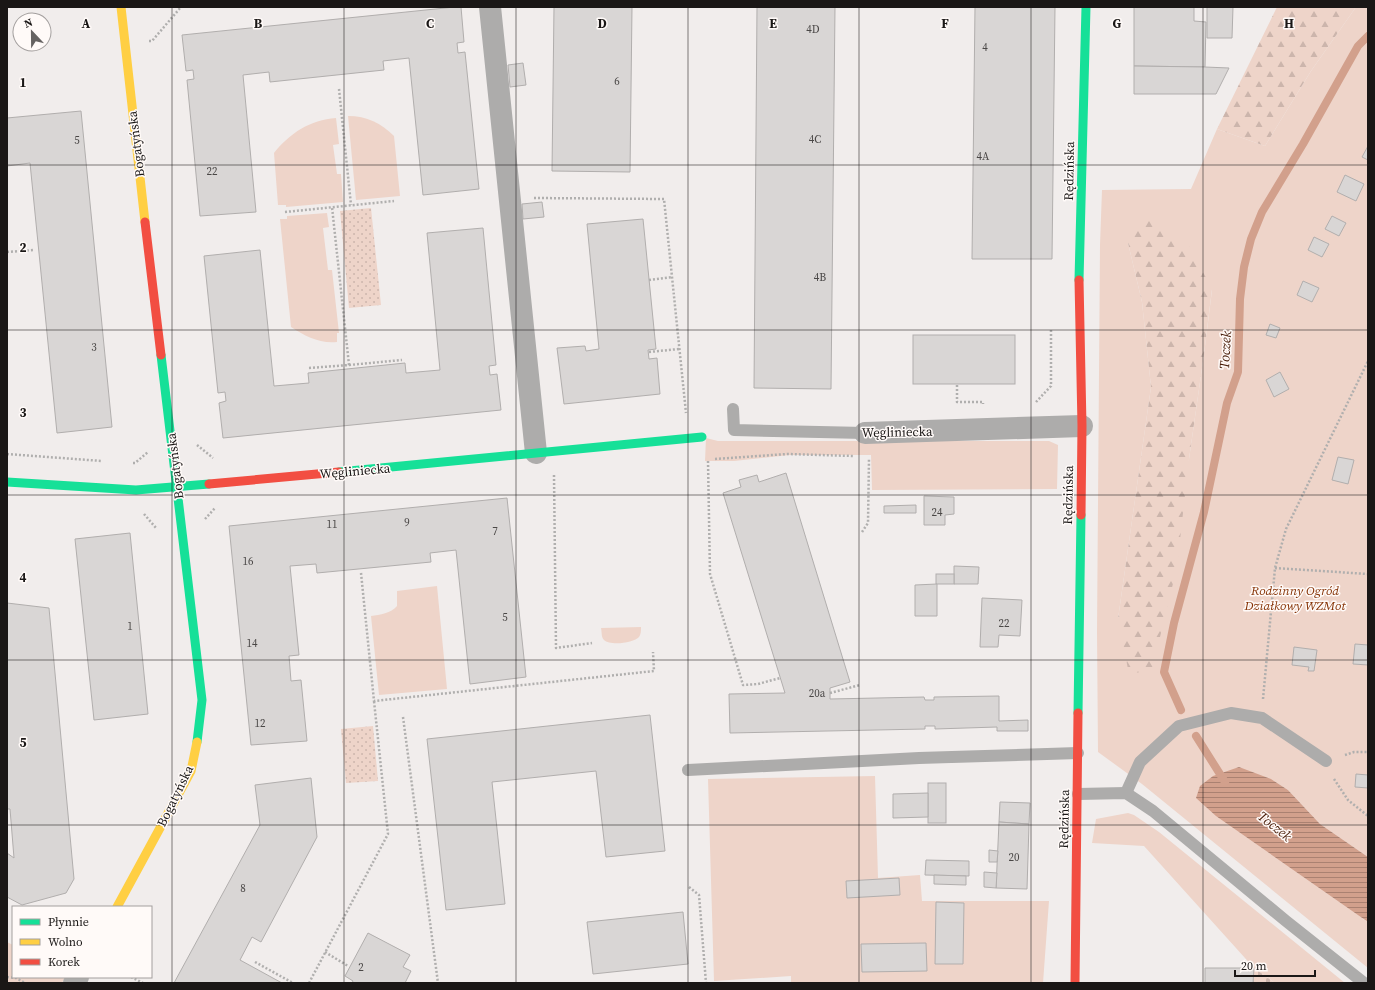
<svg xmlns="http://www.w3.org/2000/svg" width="1375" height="990" viewBox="0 0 1375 990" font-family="'Source Serif 4',serif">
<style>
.green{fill:#eed4c9;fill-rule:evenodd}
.forest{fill:url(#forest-firs)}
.cemetery{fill:url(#cemetery-stones)}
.park{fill:url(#park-dots)}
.water{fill:url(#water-rules)}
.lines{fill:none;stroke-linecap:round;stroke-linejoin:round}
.stream{stroke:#d2a08c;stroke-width:8}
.building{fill:#d9d6d5;stroke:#b1aead}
.path{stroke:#b0afae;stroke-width:2.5;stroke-dasharray:2 2;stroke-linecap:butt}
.lane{stroke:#adacab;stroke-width:12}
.street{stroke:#adacab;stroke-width:22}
.fast{stroke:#16e098;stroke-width:9}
.slow{stroke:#ffcf43;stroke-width:9}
.jam{stroke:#f24e42;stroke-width:9}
.grid{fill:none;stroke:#1a1716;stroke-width:1;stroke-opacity:0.55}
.labels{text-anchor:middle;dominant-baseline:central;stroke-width:3;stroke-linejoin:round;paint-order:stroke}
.number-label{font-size:11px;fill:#4a4746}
.street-label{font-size:13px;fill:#1a1716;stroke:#fffaf8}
.park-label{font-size:13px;font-style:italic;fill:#873407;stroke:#fffaf8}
.water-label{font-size:14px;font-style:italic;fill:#4a1e09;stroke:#fffaf8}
.grid-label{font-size:13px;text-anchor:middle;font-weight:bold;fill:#1a1716;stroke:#fffaf8;stroke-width:3;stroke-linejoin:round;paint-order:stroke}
</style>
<defs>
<pattern id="forest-firs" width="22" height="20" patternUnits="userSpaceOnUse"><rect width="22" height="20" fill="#eed4c9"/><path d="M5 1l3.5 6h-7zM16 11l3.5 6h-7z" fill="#ccb5ac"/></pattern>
<pattern id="cemetery-stones" width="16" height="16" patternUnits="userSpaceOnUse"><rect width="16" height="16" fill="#eed4c9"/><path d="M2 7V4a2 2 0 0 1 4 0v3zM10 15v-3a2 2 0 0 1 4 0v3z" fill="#ccb5ac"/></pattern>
<pattern id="park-dots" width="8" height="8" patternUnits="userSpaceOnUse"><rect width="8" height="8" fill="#eed4c9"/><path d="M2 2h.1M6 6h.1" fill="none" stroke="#ccb5ac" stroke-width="1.8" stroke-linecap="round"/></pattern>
<pattern id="water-rules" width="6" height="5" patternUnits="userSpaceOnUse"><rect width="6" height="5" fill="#d2a08c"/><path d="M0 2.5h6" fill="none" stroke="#aa8171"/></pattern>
</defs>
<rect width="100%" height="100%" fill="#f1edec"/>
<!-- green -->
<g class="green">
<path d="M1356 7H1368V857L1320 824 1288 790 1271 779 1363 919 1368 922V968L1142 784 1098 752 1097 632 1100 245 1102 190 1191 189 1217 129 1265 146 1311 71ZM1128 243 1212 290 1204 354 1189 459 1118 619 1151 387 1142 302Z"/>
<path d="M348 116C367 116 381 123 394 136L400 196 356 200Z"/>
<path d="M336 118 339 144 333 145 337 174H341L343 202 286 207V205H278L274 153C290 133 310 120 336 118Z"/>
<path d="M327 213 329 227 323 228 328 270H332L339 333H337V342C320 344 305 336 291 327L280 219H287V216Z"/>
<polygon points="706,438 718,441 1049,441 1058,445 1057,489 872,490 871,455 790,455 734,461 705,461"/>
<path d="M437 586 447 689 379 695 371 616C380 615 391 613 397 606V591Z"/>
<path d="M641 627C641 631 641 634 639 637 634 643 610 646 604 640 601 637 602 632 601 628Z"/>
<polygon points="875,776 878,878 920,875 922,901 1049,901 1043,983 791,983 791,976 714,981 708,779"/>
<polygon points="1128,813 1134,815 1159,832 1345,983 1275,983 1254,968 1144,846 1092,843 1096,819"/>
<polygon points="7,942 13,945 13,977 65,977 62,983 7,983"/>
</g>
<!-- forest -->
<g class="forest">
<polygon points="1277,7 1356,7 1311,71 1265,146 1217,129"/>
<polygon points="1146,212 1189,246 1212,289 1204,354 1189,459 1177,567 1152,670 1129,674 1118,619 1151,387 1142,302 1128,243"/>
</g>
<!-- cemetery -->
<polygon class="cemetery" points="1254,968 1275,983 1253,983"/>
<!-- park -->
<g class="park">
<polygon points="371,208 381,305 349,308 340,211"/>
<polygon points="373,726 378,781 346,783 341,729"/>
</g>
<!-- water -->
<polygon class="water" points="1239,767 1271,779 1288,790 1320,824 1368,857 1368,922 1216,816 1196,798 1200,786 1213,776"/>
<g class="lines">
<!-- stream -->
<g class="stream">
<polyline points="1181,710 1164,672 1174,623 1204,512 1227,403 1238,372 1240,299 1244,267 1251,239 1262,212 1303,144 1358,46 1368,36"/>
<polyline points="1196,736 1225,782"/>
</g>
</g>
<!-- building -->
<g class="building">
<polygon points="455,7 461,7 464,42 457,43 458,53 465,52 479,189 423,195 409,58 383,61 384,70 270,82 269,72 243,75 256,212 200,216 187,80 194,79 193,70 186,71 182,35"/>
<polygon points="554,7 632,7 630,172 552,171"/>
<polygon points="757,7 835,7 831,389 754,388"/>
<polygon points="975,7 1055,7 1052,259 972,259"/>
<polygon points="1134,7 1194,7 1194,21 1206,22 1205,67 1134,66"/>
<polygon points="1207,7 1233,7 1232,38 1207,38"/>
<polygon points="523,63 526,85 510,87 508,65"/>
<polygon points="1134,66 1205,67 1229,68 1216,94 1134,94"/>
<polygon points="81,111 112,427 57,433 30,163 7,166 7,118"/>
<polygon points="1368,146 1368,160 1362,157"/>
<polygon points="1345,175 1364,184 1356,201 1337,192"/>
<polygon points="542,202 544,217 523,219 522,204"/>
<polygon points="1332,216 1346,223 1339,236 1325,229"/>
<polygon points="643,219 656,349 648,350 649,359 657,358 660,394 564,404 557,348 585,346 586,351 599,349 587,224"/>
<polygon points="483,228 496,365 489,366 490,375 497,374 501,410 223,438 219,403 226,401 225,392 218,393 204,256 260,250 274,386 309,383 308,373 405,363 406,373 440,370 427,233"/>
<polygon points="1314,237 1329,244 1322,257 1308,250"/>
<polygon points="1303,281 1319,288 1312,302 1297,295"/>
<polygon points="1270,324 1280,328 1276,338 1266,335"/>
<rect x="913" y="335" width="102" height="49"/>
<polygon points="1280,372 1289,389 1274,397 1266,380"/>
<polygon points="1338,457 1354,460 1348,484 1332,480"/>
<polygon points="786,473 850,682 830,688 830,699 924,697 925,700 934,700 934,697 999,696 999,721 1028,720 1028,731 997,731 997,727 935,729 935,726 925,726 925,729 730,733 729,694 785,693 723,493 741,487 739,480 757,475 759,482"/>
<polygon points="924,496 954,497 954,514 945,515 945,525 924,525"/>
<polygon points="507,498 526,677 470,684 456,550 430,553 431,562 317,573 316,564 290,566 299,655 289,656 291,681 301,680 307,741 251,745 229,526"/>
<polygon points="916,505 916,513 884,513 884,506"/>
<polygon points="130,533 148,714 94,720 75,539"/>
<polygon points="954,566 979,567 978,584 954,584"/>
<rect x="936" y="574" width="18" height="10"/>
<polygon points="937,584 937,616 915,616 915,585"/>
<polygon points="982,598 1022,600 1020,636 999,635 998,647 980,647"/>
<polygon points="7,603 49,608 74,879 66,893 22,905 7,897 7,853 14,858 10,809 7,809"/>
<polygon points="1355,644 1368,645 1368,665 1353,664"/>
<polygon points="1294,647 1317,650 1314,671 1308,671 1309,667 1292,665"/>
<polygon points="650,715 665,851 606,857 596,771 492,782 505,904 446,910 427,739"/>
<polygon points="1356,774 1368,775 1368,788 1355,787"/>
<polygon points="311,778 317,837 261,942 252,937 240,960 282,983 174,983 260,825 255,785"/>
<rect x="928" y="783" width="18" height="40"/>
<polygon points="928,793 928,817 893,818 893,794"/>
<polygon points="1000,802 1030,803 1029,824 999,822"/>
<polygon points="999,822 1029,824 1027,889 996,888"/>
<polygon points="989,850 998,851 997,862 989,862"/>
<polygon points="926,860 969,861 969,876 925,875"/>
<polygon points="984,872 997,873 996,888 984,887"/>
<polygon points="934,875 966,876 966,885 934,884"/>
<polygon points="899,878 900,895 847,898 846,881"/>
<polygon points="936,902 964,903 963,964 935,964"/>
<polygon points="683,912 688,964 593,974 587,922"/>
<polygon points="368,933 410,955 403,967 411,971 405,983 352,983 353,981 345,976"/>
<polygon points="926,943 927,971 862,972 861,944"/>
<polygon points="1205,968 1254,968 1253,983 1205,983"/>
</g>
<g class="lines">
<!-- path -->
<g class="path">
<polyline points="149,41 152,41 181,7"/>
<polyline points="339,89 351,205"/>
<polyline points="534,198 664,199 686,413"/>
<polyline points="285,212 394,201"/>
<polyline points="7,252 34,250"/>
<polyline points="649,280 672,277"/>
<polyline points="649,352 679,349"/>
<polyline points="349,365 402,360"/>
<polyline points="309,368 349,365 332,207"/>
<polyline points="957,385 957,402 983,402 983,404"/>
<polyline points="1036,402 1051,386 1051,330"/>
<polyline points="197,445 213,458"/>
<polyline points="7,454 102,461"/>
<polyline points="715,459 787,454 853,456"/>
<polyline points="708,461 710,574 743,685 758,684 780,678"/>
<polyline points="133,463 135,463 148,452"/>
<polyline points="554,475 556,648 592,643"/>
<polyline points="144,514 156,528"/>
<polyline points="205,519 215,508"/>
<polyline points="862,532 868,523 869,458"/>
<polyline points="1275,568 1368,574"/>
<polyline points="361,573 374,701 654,671 653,652"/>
<polyline points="830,693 860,685"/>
<polyline points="1263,699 1275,568 1286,529 1368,361"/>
<polyline points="403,717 438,983"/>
<polyline points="1345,755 1354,752 1368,752"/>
<polyline points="1334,779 1348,800 1368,816"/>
<polyline points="689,887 699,895 706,983"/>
<polyline points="325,952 348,966"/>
<polyline points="255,962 293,983"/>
<polyline points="7,977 16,978 25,983"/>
<polyline points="131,977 143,983"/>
<polyline points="309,983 388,834 374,701"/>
</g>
<!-- lane -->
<g class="lane">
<polyline points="733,409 734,430 865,433"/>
<polyline points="688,770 919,758 1078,753"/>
<polyline points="1126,793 1140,762 1179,726 1231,713 1262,718 1326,761"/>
<polyline points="1078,794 1126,793 1153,811 1286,921 1364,983"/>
</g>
<!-- street -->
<g class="street">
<polyline points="490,7 536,453"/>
<polyline points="865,433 1082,426"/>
<polyline points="74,983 78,977"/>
</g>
<!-- fast -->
<g class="fast">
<polyline points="1079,280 1086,7"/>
<polyline points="161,355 202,700 197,742"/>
<polyline points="339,472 702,437"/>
<polyline points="7,482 136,490 209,484"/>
<polyline points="1078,713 1081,515"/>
</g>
<!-- slow -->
<g class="slow">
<polyline points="121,7 145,222"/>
<polyline points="117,907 191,771 197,742"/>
</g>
<!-- jam -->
<g class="jam">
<polyline points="145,222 161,355"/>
<polyline points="1079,280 1082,426 1081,515"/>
<polyline points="209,484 339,472"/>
<polyline points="1075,983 1078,713"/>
</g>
</g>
<!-- grid -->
<path class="grid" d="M172 7V983M344 7V983M516 7V983M688 7V983M859 7V983M1031 7V983M1203 7V983M7 165H1368M7 330H1368M7 495H1368M7 660H1368M7 825H1368"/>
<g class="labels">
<!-- number labels -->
<g class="number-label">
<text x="813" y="29">4D</text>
<text x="985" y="47">4</text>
<text x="617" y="81">6</text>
<text x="815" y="139">4C</text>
<text x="77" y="140">5</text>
<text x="983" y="156">4A</text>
<text x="212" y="171">22</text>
<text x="820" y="277">4B</text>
<text x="94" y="347">3</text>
<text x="937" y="512">24</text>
<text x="407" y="522">9</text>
<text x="332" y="524">11</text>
<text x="495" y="531">7</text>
<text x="248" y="561">16</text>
<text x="505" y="617">5</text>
<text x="1004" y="623">22</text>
<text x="130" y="626">1</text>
<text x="252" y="643">14</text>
<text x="817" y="693">20a</text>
<text x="260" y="723">12</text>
<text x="1014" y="857">20</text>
<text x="243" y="888">8</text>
<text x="361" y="967">2</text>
</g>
<!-- street labels -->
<g class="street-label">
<text transform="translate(136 144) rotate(-97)">Bogatyńska</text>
<text transform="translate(1069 171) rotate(-89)">Rędzińska</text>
<text transform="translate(897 432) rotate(-1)">Węgliniecka</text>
<text transform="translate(175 466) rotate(-97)">Bogatyńska</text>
<text transform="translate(355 471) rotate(-5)">Węgliniecka</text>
<text transform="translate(1068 495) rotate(-89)">Rędzińska</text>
<text transform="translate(175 796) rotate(-64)">Bogatyńska</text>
<text transform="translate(1064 819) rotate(-89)">Rędzińska</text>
</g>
<!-- park labels -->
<g class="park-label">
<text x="1295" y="590">Rodzinny Ogród<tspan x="1295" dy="15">Działkowy WZMot</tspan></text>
</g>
<!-- water labels -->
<g class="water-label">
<text transform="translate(1225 350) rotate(-87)">Toczek</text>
<text transform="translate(1275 826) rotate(38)">Toczek</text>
</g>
</g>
<g class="grid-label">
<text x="86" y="28">A</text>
<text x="258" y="28">B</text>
<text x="430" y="28">C</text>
<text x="602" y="28">D</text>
<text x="773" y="28">E</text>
<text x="945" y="28">F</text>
<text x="1117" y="28">G</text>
<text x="1289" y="28">H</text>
<text x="23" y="87">1</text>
<text x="23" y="252">2</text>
<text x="23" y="417">3</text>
<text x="23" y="582">4</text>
<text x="23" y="747">5</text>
</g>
<!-- border -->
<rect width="1375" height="990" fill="none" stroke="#1a1716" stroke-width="16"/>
<!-- legend -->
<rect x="12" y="906" width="140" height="72" fill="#fffaf8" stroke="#a39f9e"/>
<rect x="20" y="919" width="20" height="6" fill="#16e098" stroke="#a39f9e"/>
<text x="48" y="926" font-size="12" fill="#1a1716">Płynnie</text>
<rect x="20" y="939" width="20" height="6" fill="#ffcf43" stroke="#a39f9e"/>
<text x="48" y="946" font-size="12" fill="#1a1716">Wolno</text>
<rect x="20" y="959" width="20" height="6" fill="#f24e42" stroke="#a39f9e"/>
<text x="48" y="966" font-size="12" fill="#1a1716">Korek</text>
<!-- north arrow -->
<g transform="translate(32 32) rotate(338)"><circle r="19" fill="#fffaf8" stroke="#a39f9e"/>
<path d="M0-3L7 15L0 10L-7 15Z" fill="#656261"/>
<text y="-6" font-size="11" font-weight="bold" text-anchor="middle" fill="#1a1716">N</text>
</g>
<!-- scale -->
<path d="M1235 970v6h80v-6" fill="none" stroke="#1a1716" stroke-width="2"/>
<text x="1241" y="970" font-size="12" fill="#1a1716" stroke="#fffaf8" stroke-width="3" paint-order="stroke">20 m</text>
</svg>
